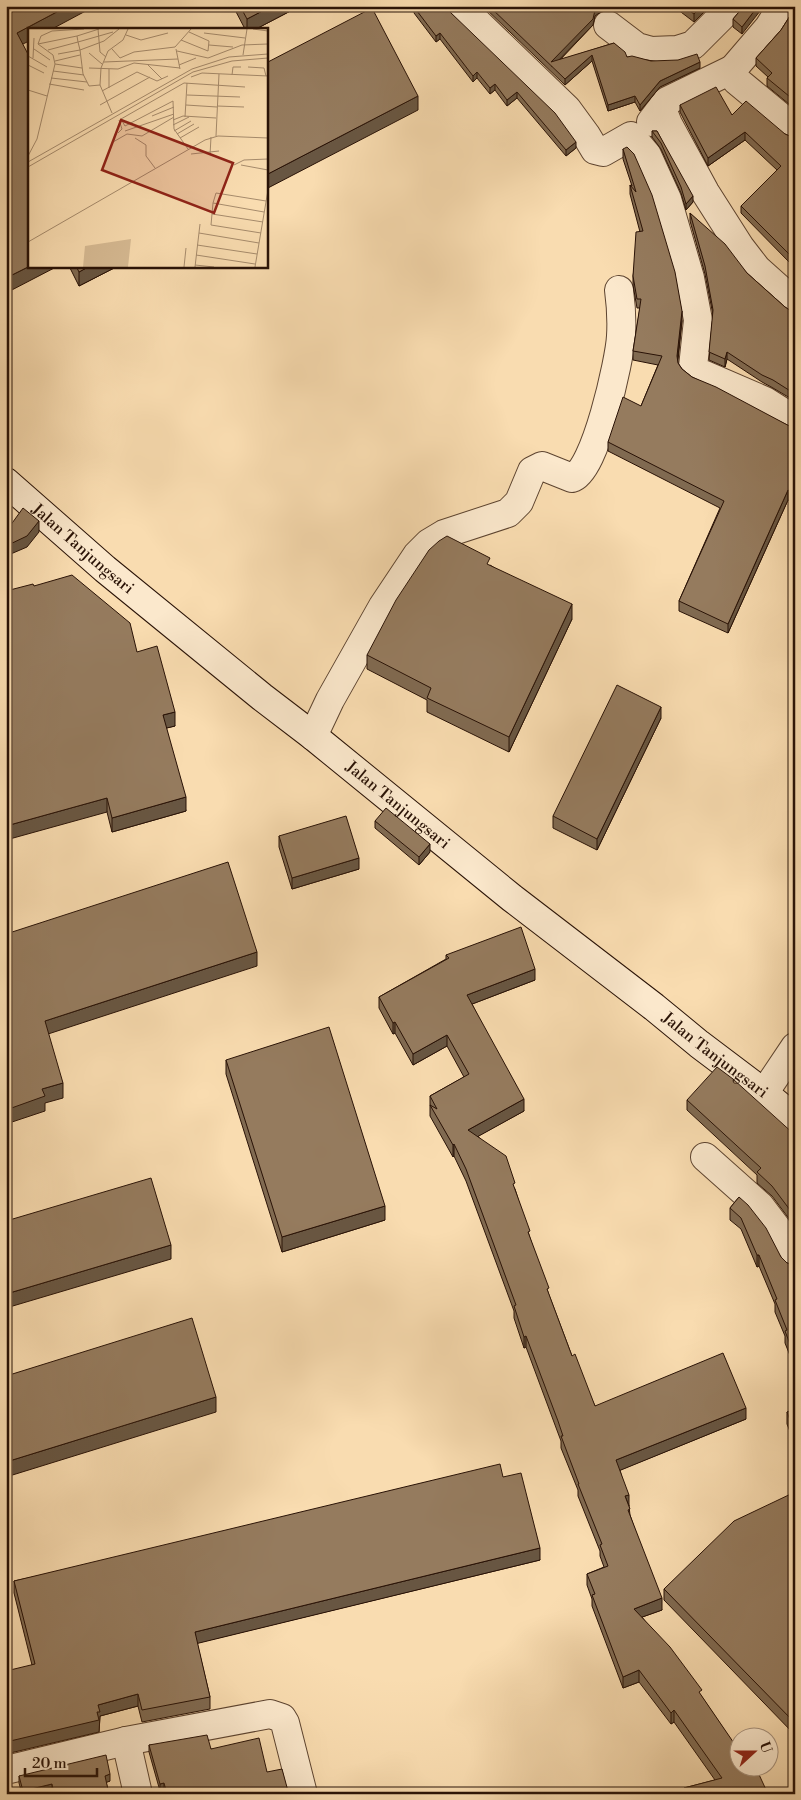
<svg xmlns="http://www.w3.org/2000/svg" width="801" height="1800" viewBox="0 0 801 1800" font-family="'Libre Bodoni',serif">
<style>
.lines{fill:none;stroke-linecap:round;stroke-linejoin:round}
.street-casing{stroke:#5d4430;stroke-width:30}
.secondary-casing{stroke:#291206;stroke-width:30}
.street{stroke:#fbe8cc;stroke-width:28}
.secondary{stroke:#fbe8cc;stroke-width:28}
.wall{fill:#806a51;stroke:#291206}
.shaded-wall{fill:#685642;stroke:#291206}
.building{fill:#957b5e;stroke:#291206}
.labels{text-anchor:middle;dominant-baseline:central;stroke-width:5;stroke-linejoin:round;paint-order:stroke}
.street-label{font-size:16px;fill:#291206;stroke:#fbe8cc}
.inset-road{fill:none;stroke:#a68b6c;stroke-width:1}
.view{fill:#8f2418;fill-opacity:0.15;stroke:#8f2418;stroke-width:2.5}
.inset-edge{fill:none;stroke:#291206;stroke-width:2.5}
</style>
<rect width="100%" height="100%" fill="#f9dcb0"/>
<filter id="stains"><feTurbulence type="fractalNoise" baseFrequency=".004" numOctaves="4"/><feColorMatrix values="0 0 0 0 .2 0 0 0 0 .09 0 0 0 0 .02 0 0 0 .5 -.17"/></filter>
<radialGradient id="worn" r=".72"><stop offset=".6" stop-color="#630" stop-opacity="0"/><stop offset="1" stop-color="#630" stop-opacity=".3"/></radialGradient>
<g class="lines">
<!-- street casing -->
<g class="street-casing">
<g id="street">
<polyline points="460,6 567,109 586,135 595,150 603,152 631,136 647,155 667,199 690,278 698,320 693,367 698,372 765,401 795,420"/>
<polyline points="782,6 769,27 733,69 734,77 737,81 795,129"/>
<polyline points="608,25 637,47 651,51 677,50 693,45 732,6"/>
<polyline points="662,109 668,124 705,192 740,247 757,269 795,303"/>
<polyline points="651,122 667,101 733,69"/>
<path d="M313 736 330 700 383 606 417 555 429 543 444 534 508 513 519 502 532 471 542 466 572 478C595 472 620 359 621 336 622 320 621 305 619 290"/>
<polyline points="764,1093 795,1047"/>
<polyline points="705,1157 760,1206 779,1231 795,1261"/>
<polyline points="126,1741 138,1794"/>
<polyline points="6,1770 126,1741 270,1714 282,1718 285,1723 303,1794"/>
</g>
</g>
<!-- secondary casing -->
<g class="secondary-casing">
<g id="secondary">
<path id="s1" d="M6 482 105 569 262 697 313 736 512 898 654 1007 699 1044 764 1093 795 1119"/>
</g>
</g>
<!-- street -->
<use href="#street" class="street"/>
<!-- secondary -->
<use href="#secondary" class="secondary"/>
</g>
<!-- wall -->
<g class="wall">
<polygon points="233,6 300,6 256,29 245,29"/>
<polygon points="483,6 602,6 602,11 595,16 593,25 560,60 614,43 627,57 700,68 660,87 640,111 635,102 608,111 592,61 565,85"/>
<polygon points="673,6 710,6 694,22"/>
<polygon points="744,6 742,34 733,27 733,19"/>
<polygon points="414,7 449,11 576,148 566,156 517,98 507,106 495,90 490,94 477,78 473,82 440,39 436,42 414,13"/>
<polygon points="795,8 795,109 767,86 767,78 768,77 756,66 756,58 781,30"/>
<polygon points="680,105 732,115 785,134 792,137 795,137 795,267 790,263 741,213 741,206 777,170 745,140 708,166 680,112"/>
<polygon points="652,131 657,131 693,202 686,210 681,193 661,149 652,137"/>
<polygon points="623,149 682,321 678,360 678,363 682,369 692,377 795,429 795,504 788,500 728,633 679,611 679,601 720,508 608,451 608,442 641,406 658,365 633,360 633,351 640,308 637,308 633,285 633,276 640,232 630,194 630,185 632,186 623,159"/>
<polygon points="690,213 747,273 785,307 791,311 795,311 795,401 773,388 762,382 727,359 725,367 709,360 713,315 705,274 690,221"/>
<polygon points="69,266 118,266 79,286"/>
<polygon points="490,565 572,619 509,752 427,712 427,700 367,669 367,655"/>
<polygon points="34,586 137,652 175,726 166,728 186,811 112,832 107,812"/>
<polygon points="795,694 795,708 793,707 793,698"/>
<polygon points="661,718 597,850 553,828 553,816"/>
<polygon points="375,821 430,852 419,865 375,828"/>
<polygon points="279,836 359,869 292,889 279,847"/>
<polygon points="446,955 535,980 472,1004 524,1111 478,1136 515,1189 530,1238 549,1295 572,1356 595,1406 746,1419 620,1470 629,1506 630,1515 662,1610 642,1617 702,1697 768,1794 684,1794 684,1788 715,1780 674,1722 671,1724 639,1682 623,1688 592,1606 592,1599 587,1585 587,1574 604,1567 600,1556 600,1551 578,1496 578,1490 561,1448 561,1441 558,1433 526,1347 524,1348 514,1318 514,1311 466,1181 454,1156 453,1157 430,1116 430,1096 464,1077 447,1046 413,1065 395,1033 393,1034 379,1008 379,997 446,959"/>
<polygon points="226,1060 385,1220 282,1252 226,1074"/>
<polygon points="687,1100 795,1135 795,1217 790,1220 772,1196 757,1183 757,1175 687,1110"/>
<polygon points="739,1197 781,1257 787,1263 795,1265 795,1368 785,1343 785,1336 775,1312 775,1304 759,1266 757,1267 741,1229 730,1220 730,1208"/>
<polygon points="795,1409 795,1444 787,1424 787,1412"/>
<polygon points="795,1473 795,1735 664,1600 664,1589 793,1493 791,1485 791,1474"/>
<polygon points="503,1477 540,1560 197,1643 210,1697 210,1709 142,1722 138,1706 100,1716 99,1732 32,1665 14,1593 14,1581"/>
<polygon points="149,1745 211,1749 267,1772 288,1791 290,1794 165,1794 164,1790 160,1791 149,1752"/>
<polygon points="19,1776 110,1781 106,1782 109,1794 53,1794 52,1791 41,1794 22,1794 19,1783"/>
</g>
<!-- shaded-wall -->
<g class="shaded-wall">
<polygon points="68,6 95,6 52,29 29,29 29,41 17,47 17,33"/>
<polygon points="272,6 300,6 256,29 247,29 247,19"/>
<polygon points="600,6 602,6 602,11 595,16 593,25 552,67 551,62 595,10"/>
<polygon points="702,6 710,6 694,22 694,14"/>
<polygon points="758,6 764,6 742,34 742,27"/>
<polygon points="440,33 440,39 436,42 436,36"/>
<polygon points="592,55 592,61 565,85 565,79"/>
<polygon points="700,62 700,68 660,87 640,111 640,105 660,81"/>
<polygon points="477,72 477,78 473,82 473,76"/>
<polygon points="495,84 495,90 490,94 490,88"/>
<polygon points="517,92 517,98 507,106 507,100"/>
<polygon points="418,96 418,110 266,189 266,175"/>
<polygon points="635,96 635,102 608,111 608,105"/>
<polygon points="745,132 745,140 708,166 708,158"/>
<polygon points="576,142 576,148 566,156 566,150"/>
<polygon points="693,196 693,202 686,210 686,204"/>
<polygon points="30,266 58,266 6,293 6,278"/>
<polygon points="90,266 118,266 79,286 79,272"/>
<polygon points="682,311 682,321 677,365 677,356"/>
<polygon points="727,352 727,359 725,367 725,359"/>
<polygon points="788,490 788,500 728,633 728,624"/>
<polygon points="39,521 39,532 27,547 6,556 6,546"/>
<polygon points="572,604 572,619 509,752 509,737"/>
<polygon points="661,707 661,718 597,850 597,839"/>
<polygon points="175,712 175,726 163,729 163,715"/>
<polygon points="186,797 186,811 112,832 112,818"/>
<polygon points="107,798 107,812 6,840 6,826"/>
<polygon points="430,844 430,852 419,865 419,857"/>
<polygon points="359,858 359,869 292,889 292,878"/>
<polygon points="257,952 257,966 45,1035 45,1021"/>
<polygon points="535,969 535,980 467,1006 467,995"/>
<polygon points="395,1022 395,1033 393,1034 393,1023"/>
<polygon points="447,1035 447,1046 413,1065 413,1054"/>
<polygon points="63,1083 63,1098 45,1103 45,1111 6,1124 6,1110 42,1089"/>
<polygon points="524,1099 524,1111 468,1142 468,1130"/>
<polygon points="454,1144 454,1156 453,1157 453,1145"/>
<polygon points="385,1206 385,1220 282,1252 282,1237"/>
<polygon points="795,1207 795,1217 790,1220 790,1210"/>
<polygon points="171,1245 171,1259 6,1308 6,1294"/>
<polygon points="757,1255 759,1255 759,1266 757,1267"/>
<polygon points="526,1336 526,1347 524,1348 524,1337"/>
<polygon points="216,1397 216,1412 6,1477 6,1462"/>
<polygon points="746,1408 746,1419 616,1472 616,1460"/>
<polygon points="629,1495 629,1506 625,1496"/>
<polygon points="540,1548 540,1560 195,1644 195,1632"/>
<polygon points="662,1598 662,1610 634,1620 634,1609"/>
<polygon points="639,1670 639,1682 623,1688 623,1677"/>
<polygon points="138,1694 138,1706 100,1716 99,1732 6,1754 6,1742 98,1705"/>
<polygon points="674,1710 674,1722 671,1724 671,1713"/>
<polygon points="110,1774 110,1781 105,1783 105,1776"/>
<polygon points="164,1783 164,1790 160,1791 160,1784"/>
<polygon points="52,1784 52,1791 41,1794 23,1794 23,1791"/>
</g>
<!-- building -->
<g class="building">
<polygon points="6,6 68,6 17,33 29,56 29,266 30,266 6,278"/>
<polygon points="240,6 272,6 247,19"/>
<polygon points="415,6 446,6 449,11 555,113 576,142 566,150 517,92 507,100 495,84 490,88 477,72 473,76 440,33 436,36 414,7"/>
<polygon points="489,6 600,6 595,10 593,19 551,62 614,43 625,52 627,57 632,56 651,61 678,60 697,54 700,62 660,81 640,105 635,96 608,105 592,55 565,79"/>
<polygon points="683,6 702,6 694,14"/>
<polygon points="744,6 758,6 742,27 733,19"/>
<polygon points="372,8 418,96 266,175 266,63"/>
<polygon points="795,8 795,101 767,78 772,73 756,58 781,30"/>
<polygon points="716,87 732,115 746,101 785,134 792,137 795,137 795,259 790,255 741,206 781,166 745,132 708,158 680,105"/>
<polygon points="652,131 657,131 693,196 686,204 681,187 661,143"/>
<polygon points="627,147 634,154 652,195 675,272 682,311 677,356 678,363 682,369 692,377 716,387 795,429 795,495 788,490 728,624 679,601 724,501 608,442 623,397 641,406 662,356 633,351 641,299 637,299 633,276 636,232 643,231 630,185 636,192 623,149"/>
<polygon points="690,213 725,244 747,273 785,307 791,311 795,311 795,394 773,380 762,375 727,352 725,359 709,352 713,310 705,266"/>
<polygon points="76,266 90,266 79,272"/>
<polygon points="23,508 39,521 27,536 6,546 6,523 10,526"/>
<polygon points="447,536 490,558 487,564 572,604 509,737 427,698 431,688 367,655 396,600 429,550 439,541"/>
<polygon points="72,575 130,623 137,652 157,646 175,712 163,715 186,797 112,818 107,798 6,826 6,591 33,584 34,586"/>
<polygon points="617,685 661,707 597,839 553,816"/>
<polygon points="386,808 430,844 419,857 375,821"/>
<polygon points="346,816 359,858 292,878 279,836"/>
<polygon points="228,862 257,952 45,1021 63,1083 42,1089 45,1096 6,1110 6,934"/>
<polygon points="521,927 535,969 467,995 524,1099 468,1130 506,1156 515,1183 513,1184 530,1231 528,1232 549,1288 547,1289 572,1356 575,1354 595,1406 723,1353 746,1408 616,1460 629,1495 625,1496 630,1509 628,1510 662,1598 634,1609 670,1647 702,1690 699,1692 738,1749 738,1768 752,1768 753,1769 756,1768 768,1794 686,1794 684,1788 722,1778 674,1710 671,1713 639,1670 623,1677 592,1595 595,1594 587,1574 608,1566 600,1545 602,1544 578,1484 579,1484 561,1436 563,1436 558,1421 526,1336 524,1337 514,1306 516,1305 466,1169 454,1144 453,1145 430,1105 437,1109 430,1096 469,1074 447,1035 413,1054 395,1022 393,1023 379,997 449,958 446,955"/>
<polygon points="329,1027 385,1206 282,1237 226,1060"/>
<polygon points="717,1067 733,1079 795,1135 795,1207 790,1210 772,1186 757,1172 761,1168 687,1100"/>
<polygon points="151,1178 171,1245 6,1294 6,1221"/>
<polygon points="739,1197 748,1205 766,1228 781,1257 787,1263 795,1265 795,1357 785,1331 787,1330 775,1300 777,1299 759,1255 757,1255 741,1218 730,1208"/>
<polygon points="192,1318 216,1397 6,1462 6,1376"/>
<polygon points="795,1409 795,1433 787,1412"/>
<polygon points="500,1464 503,1477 521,1473 540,1548 195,1632 210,1697 142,1710 138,1694 98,1705 100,1712 97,1712 99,1720 6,1742 6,1671 35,1664 14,1581"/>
<polygon points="795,1473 795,1485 791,1474"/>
<polygon points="795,1492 795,1723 664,1589 734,1521"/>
<polygon points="207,1735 211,1749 259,1738 267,1772 282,1769 288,1791 290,1794 167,1794 164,1783 160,1784 149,1745"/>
<polygon points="106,1755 110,1774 105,1776 109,1794 54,1794 52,1784 23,1791 19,1776"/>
</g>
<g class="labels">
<!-- street labels -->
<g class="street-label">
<text stroke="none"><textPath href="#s1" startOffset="102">Jalan Tanjungsari</textPath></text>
<text stroke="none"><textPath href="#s1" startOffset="508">Jalan Tanjungsari</textPath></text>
<text stroke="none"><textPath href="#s1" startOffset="912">Jalan Tanjungsari</textPath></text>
</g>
</g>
<!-- overview -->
<g transform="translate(28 28)">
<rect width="240" height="240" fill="#f9dcb0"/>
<path d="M103 211 100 239H55L57 218Z" fill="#d6ba93"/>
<path class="inset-road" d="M70 1 72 24 78 29M225 1 240 3M176 5 217 10M98 7 113 12 140 5M153 12 180 23 181 13 161 4M10 16 25 27 27 36 54 40M10 16 13 8 24 3 56 1M10 16 49 8M181 17 205 19M147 19 163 1M6 21 22 32M84 21 92 30 106 24 147 19M148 21 152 41M20 22 50 14 49 8 71 1M149 23 180 30 214 17 240 16M61 25 74 36M30 26 52 22 50 14 85 4M215 27 219 1M0 28 19 39M5 30 6 10M27 33 52 27M76 34 150 31M0 37 16 45M120 37 134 51M151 37 168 30M220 39 236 40 238 48M61 40 90 41 106 35 152 40M25 43 56 47M204 47 205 39H213M163 49 174 45 240 48M23 50 59 54M21 56 56 62M72 57 61 58 55 46 52 22 76 13 91 1M81 60V41M0 62 19 68M74 63 109 44 129 53 140 48M159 67 212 69M72 77 122 49M158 77 189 79M189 78 216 79M84 85 72 57 73 40 80 23 95 12 100 1M124 88 146 79M157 89 159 55M93 91 156 55 217 59M93 91 97 98 145 73 146 101 160 121M145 92 155 88 188 90M145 97 161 89M97 103 146 86M146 103 163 93M90 105 94 101 91 92M149 106 166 96M188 108 191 46M107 110 118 117V128L127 140M152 110 171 99M85 114 99 106 114 108 146 89M163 126 191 123M182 127 183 109M0 128 9 111 27 36M0 134 164 41 201 29 240 26M206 137 216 132 240 131M213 137 240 142M0 139 165 44 204 33 240 30M185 175 236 184M184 186 235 194M171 205 231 215M233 205 183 197 185 175 188 165 238 173M0 214 177 112 190 108 240 110M169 217 229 226M168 227 227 236M167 237 186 239M156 239 158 220M167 239 172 196M227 239 240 162"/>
<path class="view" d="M93 92 205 135 186 185 74 142Z"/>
<rect width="240" height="240" class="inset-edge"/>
</g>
<!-- margin -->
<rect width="801" height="1800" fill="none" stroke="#f9dcb0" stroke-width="25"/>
<rect x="8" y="8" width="786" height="1785" fill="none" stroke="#291206" stroke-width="2.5"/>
<rect x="12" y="12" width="776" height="1775" fill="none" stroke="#291206"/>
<!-- north arrow -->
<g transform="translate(754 1752) rotate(69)"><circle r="24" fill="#fbe8cc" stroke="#a7927d"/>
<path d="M0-4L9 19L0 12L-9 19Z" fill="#8f2418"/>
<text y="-8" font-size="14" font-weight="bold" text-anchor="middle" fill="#291206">U</text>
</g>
<!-- scale -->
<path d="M25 1768v8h72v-8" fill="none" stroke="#291206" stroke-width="2.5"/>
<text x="32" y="1768" font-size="15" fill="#291206" stroke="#fbe8cc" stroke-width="4" paint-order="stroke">20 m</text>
<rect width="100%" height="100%" filter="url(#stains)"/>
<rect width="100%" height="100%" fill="url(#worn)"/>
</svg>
